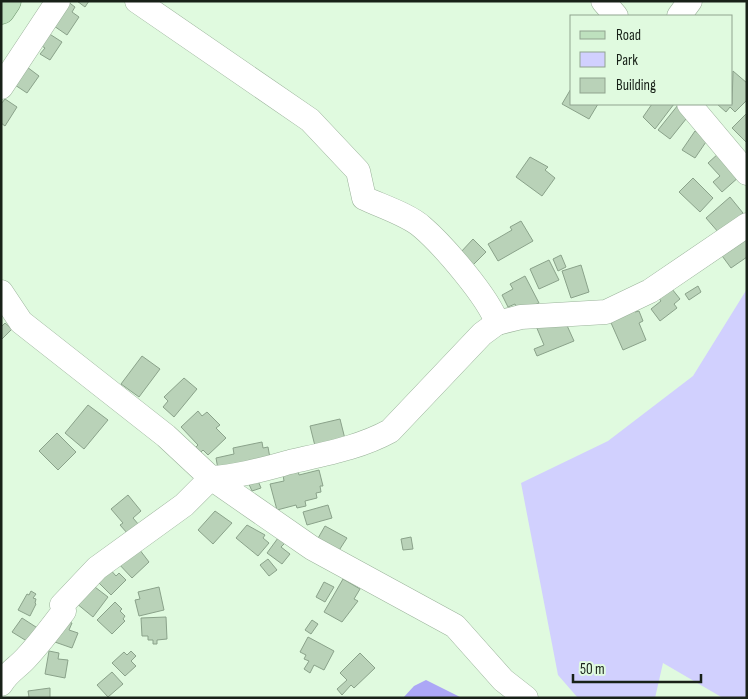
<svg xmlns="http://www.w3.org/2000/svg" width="748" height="699" viewBox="0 0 748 699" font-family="'Sofia Sans Condensed',sans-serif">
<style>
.green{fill:#d1d0fe}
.water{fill:#aca7f6}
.building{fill:#b9d2b8;stroke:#8aa28a}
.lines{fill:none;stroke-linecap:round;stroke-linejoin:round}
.minor-casing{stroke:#9bb39b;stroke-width:25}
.major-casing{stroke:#689168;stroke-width:29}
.minor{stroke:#fff;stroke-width:24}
.major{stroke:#bee1be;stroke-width:28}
</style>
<rect width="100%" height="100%" fill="#e0fadf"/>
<!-- green -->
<polygon class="green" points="747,289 747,698 723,698 663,663 655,698 578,698 558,675 521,483 608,441 693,376"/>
<!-- water -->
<polygon class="water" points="426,680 462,698 403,698 414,686"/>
<!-- building -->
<g class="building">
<polygon points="67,1 75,7 72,12 79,17 67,35 54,26"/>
<polygon points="77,1 89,1 85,7"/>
<polygon points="48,33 62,42 50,60 40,54 45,48 40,45"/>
<polygon points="27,67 39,76 27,93 15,85"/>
<polygon points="733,71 747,83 747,100 735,112 730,107 726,112 717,104 732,104"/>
<polygon points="572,87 572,104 598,104 589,119 562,104"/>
<polygon points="5,99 17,107 5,126 1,123 1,104"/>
<polygon points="652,104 674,104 655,129 643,117"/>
<polygon points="678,105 690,114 670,139 658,130"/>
<polygon points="747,113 747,143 732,128"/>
<polygon points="695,131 708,139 695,158 682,150"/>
<polygon points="719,153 740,176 722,192 713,182 720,176 708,163"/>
<polygon points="530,157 548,167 545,170 555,178 542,196 516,177"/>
<polygon points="693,178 713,198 700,212 679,192"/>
<polygon points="730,197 743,213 719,233 706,218"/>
<polygon points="521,221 533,241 498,261 488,244 512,230 510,227"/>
<polygon points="473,239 486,252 473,265 460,253"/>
<polygon points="747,240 747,257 731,268 717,249"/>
<polygon points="561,255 566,267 558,271 553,259"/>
<polygon points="549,260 559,280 539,289 530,269"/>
<polygon points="581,265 589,292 571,298 562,271"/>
<polygon points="525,276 539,303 519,313 515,304 508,307 502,295 513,289 510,284"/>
<polygon points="668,284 680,299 674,304 677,308 660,321 651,309 661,301 655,293"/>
<polygon points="698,286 701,292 689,300 685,294"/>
<polygon points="632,306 635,312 639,311 643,321 639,323 646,340 623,350 608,316"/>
<polygon points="565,321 574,341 537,356 534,349 544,345 536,326"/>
<polygon points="5,323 12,329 1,340 1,327"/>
<polygon points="142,356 160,369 139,397 121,384"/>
<polygon points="184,378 197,389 174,417 163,407 168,401 164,397"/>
<polygon points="88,405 108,420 84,449 65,433"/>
<polygon points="198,411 202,416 207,412 220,425 216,428 226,438 208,455 203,450 200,453 195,448 198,445 181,427"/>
<polygon points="340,419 345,439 315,446 310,426"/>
<polygon points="57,433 76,452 58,470 39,451"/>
<polygon points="262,442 263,448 268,447 270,458 218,469 216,458 234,454 233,448"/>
<polygon points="319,470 323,486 320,486 321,492 316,493 317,498 305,501 306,506 297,508 296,505 277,510 270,484 284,481 283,475 298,471 299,475"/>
<polygon points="256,476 261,488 252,491 247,480"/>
<polygon points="128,495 141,511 133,518 139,525 128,534 120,525 123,523 111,509"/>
<polygon points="328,505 332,518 307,525 303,512"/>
<polygon points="215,511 232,523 213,544 198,530"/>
<polygon points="247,525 265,535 263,538 269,543 258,556 236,538"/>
<polygon points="325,526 347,538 338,552 317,540"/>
<polygon points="411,537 413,549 403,550 401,539"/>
<polygon points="278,538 285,543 281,547 290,554 282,564 267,553"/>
<polygon points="136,545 149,562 132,578 117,562"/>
<polygon points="268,559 277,570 269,576 260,565"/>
<polygon points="108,567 116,576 119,573 126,580 111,595 95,579"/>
<polygon points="343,579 360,589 354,599 358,601 342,622 324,612"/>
<polygon points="324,582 334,587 325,602 316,597"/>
<polygon points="91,584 108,597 93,617 76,603"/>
<polygon points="159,587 164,610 139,616 135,600 140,599 138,592"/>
<polygon points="31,591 36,594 33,598 36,599 35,603 36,604 30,616 18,610 27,594 29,595"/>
<polygon points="115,602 122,609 120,611 125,616 123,619 125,621 112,634 97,620"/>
<polygon points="166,617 167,639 157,640 157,644 153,644 153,640 148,640 148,636 142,636 141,618"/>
<polygon points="22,618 39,629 30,643 12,632"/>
<polygon points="312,620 318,624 311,634 305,630"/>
<polygon points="65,621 72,623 69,630 78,633 72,648 52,641"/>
<polygon points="308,637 334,651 324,670 314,665 310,673 304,669 309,661 304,659 306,655 300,652"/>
<polygon points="49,651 59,653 58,659 68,660 65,678 45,674"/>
<polygon points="131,651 136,656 131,661 136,666 125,676 112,663 124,652 127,655"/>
<polygon points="360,653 375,668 354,688 351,685 342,695 337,689 347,680 340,673"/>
<polygon points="112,672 123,684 108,697 97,685"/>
<polygon points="50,688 50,698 23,698 29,697 28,691"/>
</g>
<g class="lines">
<!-- minor casing -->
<g class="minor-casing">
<g id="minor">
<path d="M137 1 310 120 358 171 364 198C381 206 409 215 422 227 443 245 489 298 497 323"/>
<polyline points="603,1 616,16"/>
<polyline points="679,16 690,1"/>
<polyline points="1,87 58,1"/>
<polyline points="689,104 747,173"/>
<path d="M1 292 21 322 166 436 211 478 184 505 97 568 62 605 64 611C52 627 40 643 26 658 17 668 8 672 1 684"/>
<path d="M211 478C237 477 264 469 290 462 324 454 359 448 390 431L482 334 497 323 521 317 606 312 650 291 747 225"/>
<polyline points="211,478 312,548 455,626 503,680 526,698"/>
</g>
</g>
<!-- major casing -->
<g class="major-casing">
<polyline id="major" points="1,10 7,1"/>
</g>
<!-- minor -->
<use href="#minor" class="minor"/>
<!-- major -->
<use href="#major" class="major"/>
</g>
<!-- border -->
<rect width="748" height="699" fill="none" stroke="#182118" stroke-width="5"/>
<!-- legend -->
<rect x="570" y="15" width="162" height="90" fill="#e0fadf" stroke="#90a38f"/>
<rect x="580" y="31" width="25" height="8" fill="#bee1be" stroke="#90a38f"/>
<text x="616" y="40" font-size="15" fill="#182118">Road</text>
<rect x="580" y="52" width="25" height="15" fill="#d1d0fe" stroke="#90a38f"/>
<text x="616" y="65" font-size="15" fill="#182118">Park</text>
<rect x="580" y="78" width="25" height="15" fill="#b9d2b8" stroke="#90a38f"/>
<text x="616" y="90" font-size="15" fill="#182118">Building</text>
<!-- scale -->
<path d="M573 674v8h128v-8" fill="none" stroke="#182118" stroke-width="2.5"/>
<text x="580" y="674" font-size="15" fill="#182118" stroke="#e0fadf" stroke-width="4" paint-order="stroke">50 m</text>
</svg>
